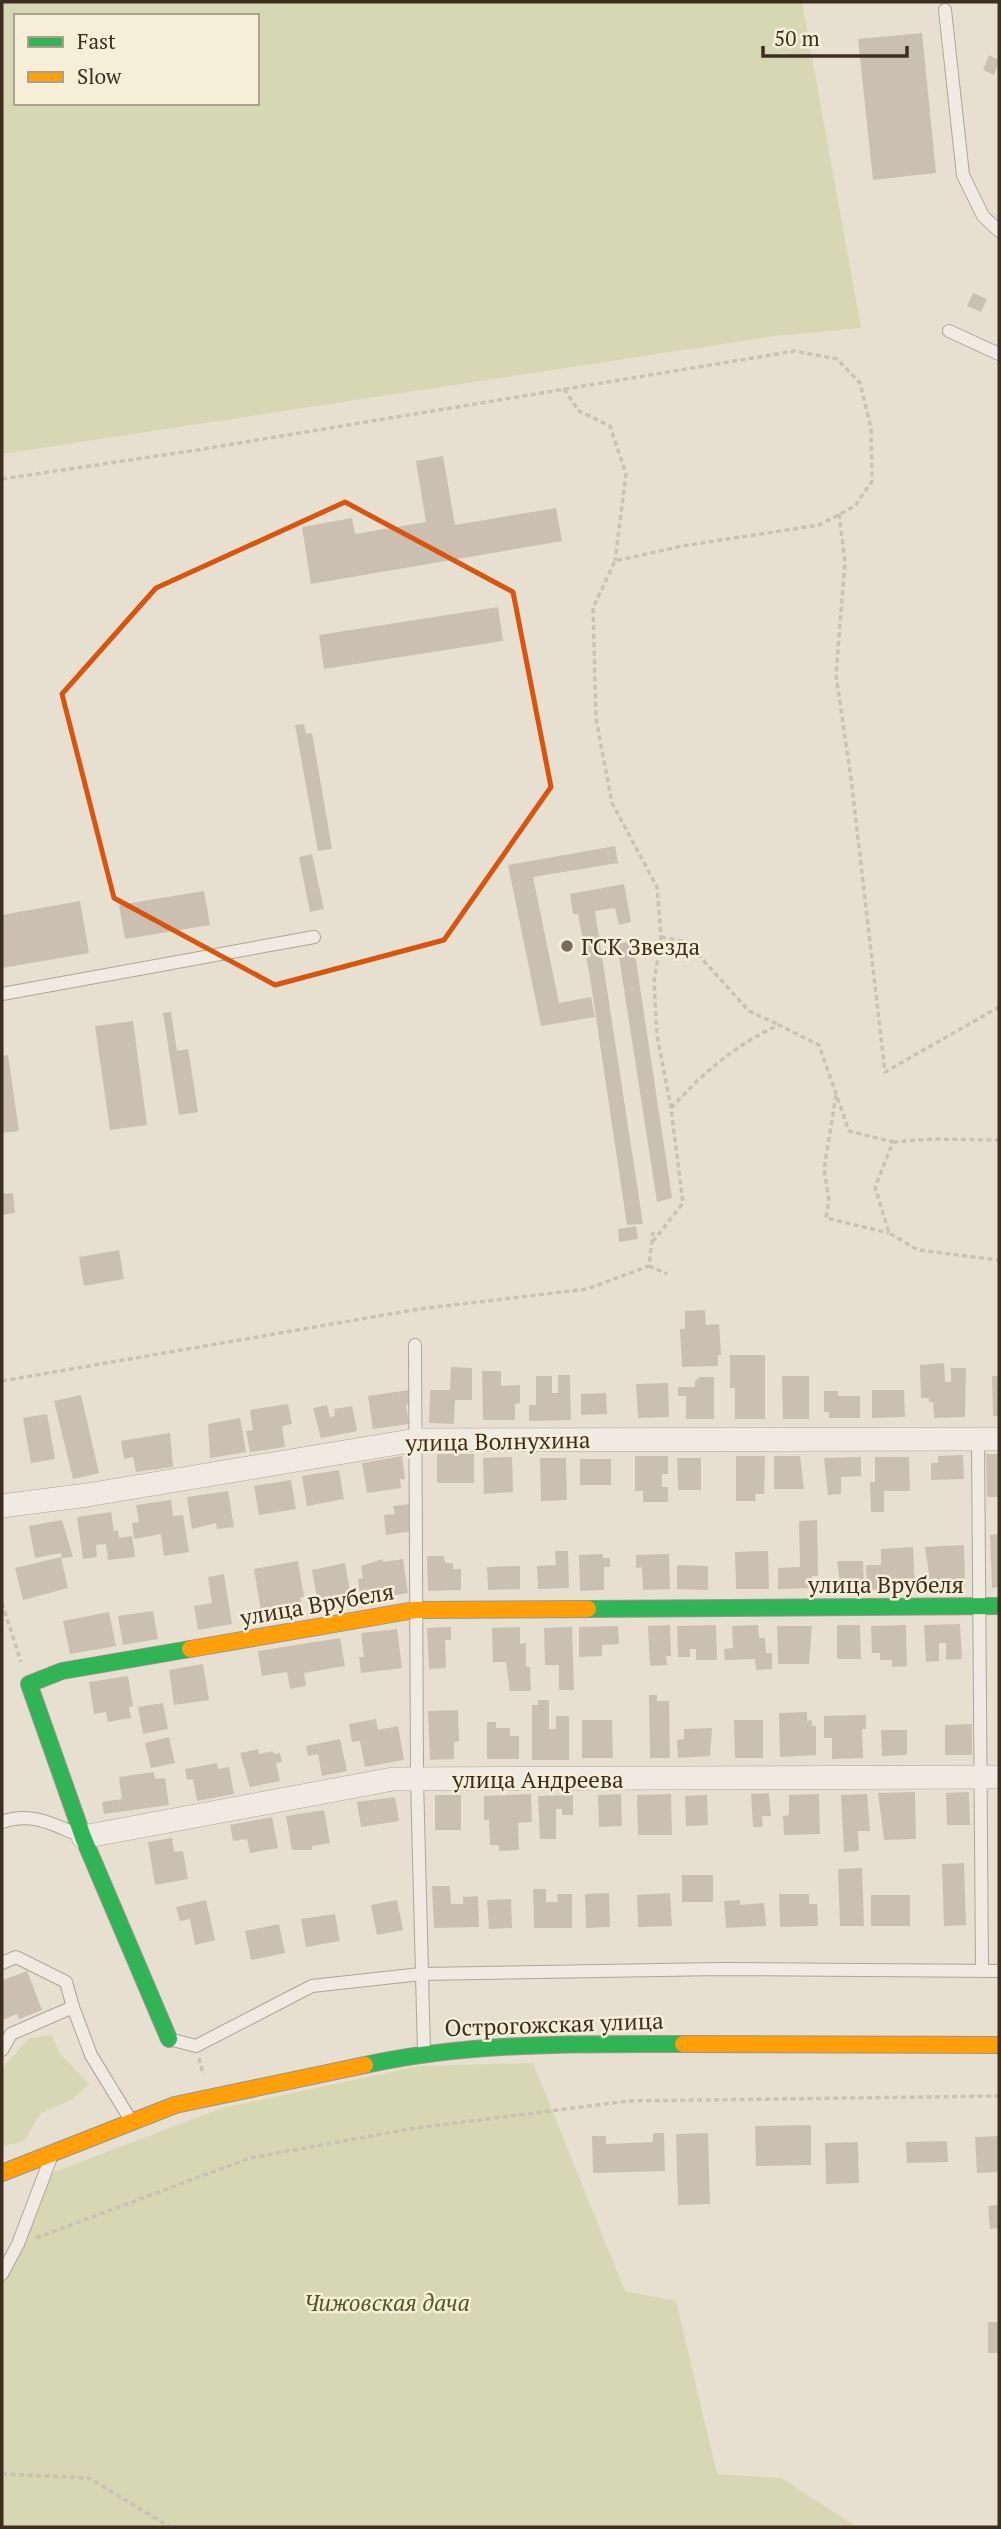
<svg xmlns="http://www.w3.org/2000/svg" width="1001" height="2529" viewBox="0 0 1001 2529" font-family="'PT Serif',serif">
<style>
.green{fill:#d6d7b3;fill-rule:evenodd}
.building{fill:#cbbfb2}
.lines{fill:none;stroke-linecap:round;stroke-linejoin:round}
.lane-casing{stroke:#ada599;stroke-width:14}
.street-casing{stroke:#ada599;stroke-width:24}
.fast-casing{stroke:#9c958a;stroke-width:18}
.slow-casing{stroke:#9c958a;stroke-width:18}
.path{stroke:#c8c2b9;stroke-width:3.5;stroke-dasharray:5 3.5;stroke-linecap:butt}
.lane{stroke:#efebe3;stroke-width:12}
.street{stroke:#efebe3;stroke-width:23}
.fast{stroke:#30b455;stroke-width:16}
.slow{stroke:#ff9f0a;stroke-width:16}
.marked{fill:none;stroke:#d7550e;stroke-width:5;stroke-linejoin:round}
.poi-dot{fill:#786c5e;stroke:#f7eed8;stroke-width:2.5}
.labels{text-anchor:middle;dominant-baseline:central;stroke-width:5;stroke-linejoin:round;paint-order:stroke}
.poi-label{font-size:23px;fill:#3d2e20;stroke:#f7eed8;text-anchor:start}
.street-label{font-size:23px;fill:#3d2e20;stroke:#f7eed8}
.park-label{font-size:23px;font-style:italic;fill:#4d5a26;stroke:#f7eed8}
</style>
<rect width="100%" height="100%" fill="#e7e0d1"/>
<!-- green -->
<g class="green">
<path d="M2 2H802L861 328 775 336 2 454ZM16 16H257V103H16Z"/>
<polygon points="52,2035 60,2054 89,2084 71,2100 41,2113 25,2140 2,2147 2,2069 28,2039"/>
<polygon points="533,2063 625,2291 676,2301 717,2474 781,2478 857,2527 2,2527 2,2280 49,2174 222,2108 419,2066"/>
</g>
<!-- building -->
<g class="building">
<polygon points="922,33 936,173 873,180 858,39"/>
<polygon points="989,55 999,60 994,75 983,70"/>
<polygon points="973,293 987,299 981,312 967,306"/>
<polygon points="443,456 455,525 556,508 562,541 311,584 302,527 352,518 355,534 426,522 416,461"/>
<polygon points="498,607 503,641 324,669 319,635"/>
<polygon points="304,724 306,734 312,733 332,849 318,851 295,725"/>
<polygon points="615,846 618,863 533,877 559,1003 591,997 595,1017 541,1026 508,865"/>
<polygon points="312,854 324,909 310,912 299,857"/>
<polygon points="624,884 631,922 619,925 615,908 595,911 643,1224 627,1225 590,977 578,914 573,914 570,894"/>
<polygon points="204,891 210,925 125,939 119,905"/>
<polygon points="80,901 89,953 2,968 2,915"/>
<polygon points="633,941 672,1198 657,1202 617,944"/>
<polygon points="171,1012 177,1051 188,1049 198,1112 179,1115 163,1013"/>
<polygon points="133,1021 147,1125 110,1130 95,1026"/>
<polygon points="8,1055 19,1131 2,1133 2,1056"/>
<polygon points="13,1193 15,1213 2,1215 2,1194"/>
<polygon points="636,1226 638,1239 619,1242 618,1229"/>
<polygon points="119,1250 124,1279 84,1286 79,1257"/>
<polygon points="705,1310 706,1325 719,1324 721,1355 718,1355 718,1366 682,1367 680,1329 685,1329 685,1311"/>
<polygon points="730,1355 765,1355 765,1419 735,1419 735,1388 730,1388"/>
<polygon points="944,1363 945,1382 951,1382 951,1368 966,1368 965,1417 934,1418 933,1402 929,1402 929,1398 921,1398 920,1365"/>
<polygon points="451,1367 472,1368 472,1400 455,1400 454,1424 429,1423 430,1390 450,1390"/>
<polygon points="482,1371 501,1371 501,1386 520,1385 520,1403 515,1404 515,1420 483,1420"/>
<polygon points="558,1375 570,1375 571,1420 529,1421 529,1405 536,1405 536,1376 552,1376 552,1393 558,1393"/>
<polygon points="782,1376 809,1376 809,1419 783,1419"/>
<polygon points="992,1376 999,1376 999,1416 993,1416"/>
<polygon points="700,1377 714,1377 714,1419 686,1419 686,1396 678,1396 678,1387 695,1387 695,1381"/>
<polygon points="668,1383 669,1417 638,1418 636,1384"/>
<polygon points="409,1390 411,1405 406,1405 409,1424 373,1429 368,1396"/>
<polygon points="872,1390 904,1390 905,1417 872,1418"/>
<polygon points="824,1391 838,1391 838,1396 860,1396 860,1418 829,1418 829,1412 824,1412"/>
<polygon points="606,1393 607,1414 581,1415 581,1394"/>
<polygon points="81,1395 99,1473 73,1479 54,1401"/>
<polygon points="288,1404 292,1424 282,1426 285,1447 250,1452 246,1431 253,1430 250,1410"/>
<polygon points="327,1405 330,1417 335,1416 334,1409 352,1406 357,1431 321,1438 313,1408"/>
<polygon points="47,1414 55,1459 31,1463 23,1418"/>
<polygon points="240,1418 246,1452 210,1458 208,1424"/>
<polygon points="170,1433 173,1467 136,1472 133,1457 124,1459 121,1441"/>
<rect x="437" y="1454" width="37" height="29"/>
<polygon points="986,1454 999,1454 999,1497 987,1497"/>
<polygon points="963,1455 964,1479 931,1480 931,1463 938,1463 938,1456"/>
<polygon points="402,1456 405,1479 400,1479 401,1488 367,1493 362,1463"/>
<polygon points="635,1456 668,1456 668,1474 662,1474 662,1487 668,1487 668,1502 643,1502 643,1491 635,1491"/>
<polygon points="736,1456 765,1456 764,1494 755,1494 756,1501 736,1501"/>
<polygon points="774,1456 800,1456 804,1489 774,1489"/>
<polygon points="512,1457 513,1492 484,1494 483,1458"/>
<polygon points="861,1457 861,1476 841,1477 841,1494 828,1495 824,1458"/>
<polygon points="875,1457 909,1457 910,1491 884,1491 884,1512 871,1512 870,1482 875,1482"/>
<polygon points="540,1458 566,1458 567,1500 541,1501"/>
<polygon points="677,1458 701,1458 701,1490 678,1490"/>
<rect x="580" y="1459" width="31" height="26"/>
<polygon points="339,1470 344,1499 307,1506 302,1476"/>
<polygon points="291,1480 296,1509 259,1515 254,1486"/>
<polygon points="228,1491 234,1527 217,1529 216,1523 192,1529 187,1497"/>
<polygon points="171,1500 173,1516 183,1515 189,1552 164,1556 161,1534 134,1539 132,1523 139,1522 136,1505"/>
<polygon points="410,1504 413,1531 386,1535 384,1515 395,1514 393,1506"/>
<polygon points="111,1512 114,1531 118,1530 119,1538 132,1536 135,1557 108,1560 106,1544 96,1545 97,1557 83,1559 77,1517"/>
<polygon points="62,1520 73,1557 62,1558 61,1553 35,1558 29,1526"/>
<polygon points="817,1520 818,1576 812,1576 812,1588 778,1589 778,1568 800,1567 799,1521"/>
<polygon points="999,1534 999,1587 992,1588 990,1535"/>
<polygon points="964,1545 965,1586 931,1588 925,1547"/>
<polygon points="913,1547 915,1588 867,1590 866,1565 881,1565 881,1549"/>
<polygon points="555,1551 568,1551 569,1588 538,1589 537,1566 556,1565"/>
<polygon points="768,1551 769,1589 736,1589 735,1552"/>
<polygon points="603,1554 603,1558 610,1558 610,1567 604,1567 604,1590 580,1591 579,1555"/>
<polygon points="669,1554 670,1589 643,1590 642,1567 636,1568 636,1555"/>
<polygon points="427,1556 444,1556 445,1563 453,1563 453,1569 461,1569 461,1590 428,1591"/>
<polygon points="61,1557 68,1588 23,1600 15,1568"/>
<polygon points="382,1559 383,1562 403,1559 408,1593 361,1601 358,1579 363,1578 361,1566"/>
<polygon points="298,1561 304,1597 300,1597 302,1611 262,1618 254,1569"/>
<polygon points="837,1561 863,1561 864,1589 841,1590"/>
<polygon points="345,1563 352,1602 319,1609 312,1570"/>
<polygon points="677,1565 708,1566 708,1590 677,1589"/>
<polygon points="520,1566 520,1589 488,1590 487,1567"/>
<polygon points="224,1574 232,1624 198,1630 194,1606 212,1603 208,1577"/>
<polygon points="153,1611 158,1639 123,1645 118,1616"/>
<polygon points="109,1612 116,1646 70,1654 63,1621"/>
<polygon points="960,1624 962,1659 946,1660 946,1643 939,1643 939,1661 926,1662 924,1625"/>
<polygon points="670,1625 671,1656 666,1656 667,1665 650,1666 648,1626"/>
<polygon points="716,1625 717,1660 696,1660 696,1649 690,1649 690,1657 678,1657 677,1626"/>
<polygon points="758,1625 759,1638 765,1638 766,1653 772,1653 772,1669 756,1670 755,1659 725,1660 724,1649 733,1648 732,1626"/>
<polygon points="837,1625 860,1625 861,1659 837,1659"/>
<polygon points="906,1625 907,1666 892,1667 892,1660 880,1660 880,1653 872,1653 871,1626"/>
<polygon points="618,1626 619,1644 602,1645 602,1656 579,1657 579,1627"/>
<polygon points="777,1626 812,1626 809,1664 778,1664"/>
<polygon points="451,1627 451,1640 445,1640 446,1668 429,1669 427,1628"/>
<polygon points="520,1627 520,1644 526,1643 526,1667 530,1667 531,1691 510,1691 506,1662 493,1662 492,1628"/>
<polygon points="572,1627 574,1690 559,1690 559,1665 545,1665 544,1628"/>
<polygon points="397,1629 402,1668 361,1673 359,1657 364,1657 361,1633"/>
<polygon points="340,1638 345,1666 304,1673 306,1686 290,1689 287,1672 262,1676 258,1651"/>
<polygon points="203,1664 209,1700 174,1705 169,1670"/>
<polygon points="128,1676 133,1706 129,1707 131,1718 108,1722 106,1712 94,1714 89,1682"/>
<polygon points="649,1695 657,1695 657,1701 669,1701 670,1758 650,1758"/>
<polygon points="538,1700 549,1700 549,1729 556,1729 556,1716 569,1716 569,1760 532,1760 532,1705 538,1705"/>
<polygon points="163,1703 168,1729 143,1734 138,1707"/>
<polygon points="458,1710 459,1741 454,1742 454,1759 430,1760 428,1711"/>
<polygon points="807,1712 807,1721 812,1720 812,1726 816,1726 816,1755 780,1757 779,1713"/>
<polygon points="866,1715 866,1729 862,1729 863,1758 832,1759 832,1738 824,1738 824,1716"/>
<polygon points="376,1719 378,1730 398,1726 404,1760 365,1767 360,1741 352,1742 349,1724"/>
<polygon points="582,1720 612,1720 613,1758 582,1758"/>
<polygon points="734,1720 763,1720 763,1758 735,1758"/>
<polygon points="487,1722 496,1722 496,1728 510,1728 510,1736 519,1736 519,1759 487,1759"/>
<polygon points="972,1724 972,1755 945,1755 945,1725"/>
<polygon points="712,1728 710,1756 678,1758 677,1740 684,1739 684,1729"/>
<polygon points="881,1730 907,1730 907,1755 882,1756"/>
<polygon points="169,1737 175,1763 151,1768 145,1743"/>
<polygon points="340,1739 347,1771 322,1776 318,1754 308,1756 306,1746"/>
<polygon points="258,1749 259,1754 273,1751 274,1754 280,1753 282,1762 276,1763 280,1781 250,1787 240,1753"/>
<polygon points="217,1763 218,1769 229,1767 234,1794 197,1801 193,1779 187,1780 185,1769"/>
<polygon points="154,1772 155,1779 165,1778 169,1805 104,1814 102,1802 122,1799 119,1777"/>
<polygon points="915,1792 916,1839 884,1840 878,1793"/>
<polygon points="969,1792 970,1825 947,1825 946,1793"/>
<polygon points="769,1793 771,1816 762,1816 763,1827 753,1827 751,1794"/>
<polygon points="531,1794 532,1822 518,1823 519,1850 499,1851 499,1845 490,1845 489,1820 484,1820 484,1796"/>
<polygon points="621,1794 622,1826 599,1827 598,1795"/>
<polygon points="671,1794 672,1835 638,1835 637,1795"/>
<polygon points="819,1794 820,1834 784,1835 783,1816 789,1815 789,1795"/>
<polygon points="867,1794 870,1831 858,1831 859,1851 844,1852 841,1795"/>
<rect x="435" y="1795" width="26" height="35"/>
<polygon points="573,1795 573,1815 562,1815 562,1809 556,1809 556,1839 540,1839 538,1796"/>
<polygon points="707,1795 708,1825 686,1826 685,1796"/>
<polygon points="395,1797 399,1821 361,1827 357,1802"/>
<polygon points="324,1810 330,1843 312,1846 312,1850 292,1850 286,1816"/>
<polygon points="272,1817 278,1848 250,1853 247,1839 233,1841 230,1825"/>
<polygon points="172,1838 174,1852 183,1851 188,1879 155,1885 148,1842"/>
<polygon points="964,1863 966,1925 944,1926 942,1864"/>
<polygon points="862,1868 864,1926 840,1926 838,1869"/>
<rect x="682" y="1875" width="31" height="27"/>
<polygon points="432,1886 450,1886 451,1904 463,1904 463,1897 478,1896 479,1927 434,1928"/>
<polygon points="533,1889 546,1889 546,1902 558,1902 557,1894 572,1894 572,1928 534,1928"/>
<polygon points="609,1893 610,1927 586,1928 585,1894"/>
<polygon points="670,1893 672,1926 638,1927 637,1895"/>
<polygon points="779,1894 809,1894 809,1904 817,1904 818,1926 780,1927"/>
<rect x="871" y="1895" width="39" height="31"/>
<polygon points="511,1899 512,1928 489,1929 487,1900"/>
<polygon points="206,1900 215,1940 195,1945 190,1919 180,1921 176,1907"/>
<polygon points="397,1900 403,1930 377,1935 371,1905"/>
<polygon points="740,1900 740,1905 764,1903 766,1926 726,1928 724,1901"/>
<polygon points="335,1914 340,1941 306,1947 301,1919"/>
<polygon points="279,1924 285,1953 251,1960 245,1931"/>
<polygon points="27,1971 42,2010 19,2019 17,2014 2,2020 3,1980"/>
<polygon points="811,2125 811,2165 756,2166 755,2126"/>
<polygon points="653,2133 664,2133 665,2171 593,2173 592,2136 606,2136 606,2144 653,2142"/>
<polygon points="708,2133 710,2204 678,2205 676,2134"/>
<polygon points="999,2136 999,2172 977,2173 975,2137"/>
<polygon points="947,2141 948,2162 907,2163 906,2142"/>
<polygon points="858,2142 859,2183 826,2184 825,2143"/>
<polygon points="999,2205 999,2228 990,2229 988,2206"/>
<rect x="988" y="2322" width="11" height="31"/>
</g>
<g class="lines">
<!-- lane casing -->
<g class="lane-casing">
<g id="lane">
<polyline points="945,10 963,175 983,216 999,231"/>
<polyline points="949,331 999,354"/>
<polyline points="2,994 314,937"/>
<polyline points="415,1345 417,1779 424,2052"/>
<polyline points="978,1439 982,1971"/>
<path d="M2 1822C29 1812 51 1823 76 1834"/>
<polyline points="2,1963 16,1957 66,1982 73,2007"/>
<polyline points="169,2039 196,2046 312,1986 421,1974 722,1969 999,1971"/>
<polyline points="2,2050 11,2034 73,2007 91,2055 130,2119"/>
<polyline points="2,2274 18,2244 50,2160"/>
</g>
</g>
<!-- street casing -->
<g class="street-casing">
<g id="street">
<polyline points="2,1506 87,1495 416,1440 999,1439"/>
<polyline points="83,1837 393,1779 999,1777"/>
</g>
</g>
<!-- fast casing -->
<g class="fast-casing">
<g id="fast">
<polyline points="588,1609 999,1606"/>
<polyline points="169,2039 83,1837 29,1684 62,1671 190,1649"/>
<path d="M365 2065C470 2042 575 2044 683 2044"/>
</g>
</g>
<!-- slow casing -->
<g class="slow-casing">
<g id="slow">
<polyline points="190,1649 415,1610 588,1609"/>
<polyline points="683,2044 999,2045"/>
<polyline points="2,2173 175,2105 365,2065"/>
</g>
</g>
<!-- path -->
<g class="path">
<polyline points="564,389 579,411 610,426 626,474 615,561"/>
<polyline points="2,479 203,449 795,351 837,359 860,383 871,428 872,481 855,506 819,525 682,546 615,561 593,608 596,719 612,803 657,887 661,937 654,982 657,1035 671,1108 683,1203 651,1244"/>
<polyline points="839,514 845,562 836,675 851,778 885,1072 999,1007"/>
<polyline points="661,937 687,942 749,1011 779,1025"/>
<polyline points="836,1095 824,1169 829,1201 826,1218 889,1233"/>
<path d="M671 1108C703 1073 736 1044 779 1025L819 1045 849 1131 893 1142 875 1187 889 1233 918 1250 999 1260"/>
<polyline points="893,1142 933,1139 999,1140"/>
<polyline points="649,1266 667,1274"/>
<polyline points="2,1381 419,1309 587,1289 649,1266 653,1232"/>
<polyline points="2,1603 21,1662"/>
<polyline points="199,2058 203,2075"/>
<polyline points="36,2238 250,2158 409,2129 628,2101 999,2096"/>
<polyline points="2,2474 89,2478 170,2527"/>
</g>
<!-- lane -->
<use href="#lane" class="lane"/>
<!-- street -->
<use href="#street" class="street"/>
<!-- fast -->
<use href="#fast" class="fast"/>
<!-- slow -->
<use href="#slow" class="slow"/>
</g>
<!-- marked area -->
<path class="marked" d="M345 502 513 592 551 787 444 940 275 985 114 898 62 694 156 588Z"/>
<!-- markers -->
<circle class="poi-dot" cx="567" cy="946" r="7"/>
<g class="labels">
<!-- poi labels -->
<g class="poi-label">
<text x="581" y="946">ГСК Звезда</text>
</g>
<!-- street labels -->
<g class="street-label">
<text transform="translate(498 1441) rotate(-1)">улица Волнухина</text>
<text x="886" y="1584">улица Врубеля</text>
<text transform="translate(317 1604) rotate(-10)">улица Врубеля</text>
<text x="538" y="1779">улица Андреева</text>
<text transform="translate(554 2024) rotate(-2)">Острогожская улица</text>
</g>
<!-- park labels -->
<g class="park-label">
<text x="387" y="2302">Чижовская дача</text>
</g>
</g>
<!-- border -->
<rect width="1001" height="2529" fill="none" stroke="#3d2e20" stroke-width="7"/>
<!-- legend -->
<rect x="14" y="14" width="245" height="91" fill="#f7eed8" stroke="#ada18e" stroke-width="2"/>
<rect x="28" y="37" width="35" height="10" fill="#30b455" stroke="#ada18e" stroke-width="2"/>
<text x="77" y="49" font-size="21" fill="#3d2e20">Fast</text>
<rect x="28" y="72" width="35" height="10" fill="#ff9f0a" stroke="#ada18e" stroke-width="2"/>
<text x="77" y="84" font-size="21" fill="#3d2e20">Slow</text>
<!-- scale -->
<path d="M763 46v10h144v-10" fill="none" stroke="#3d2e20" stroke-width="3.5"/>
<text x="774" y="46" font-size="21" fill="#3d2e20" stroke="#f7eed8" stroke-width="5" paint-order="stroke">50 m</text>
</svg>
